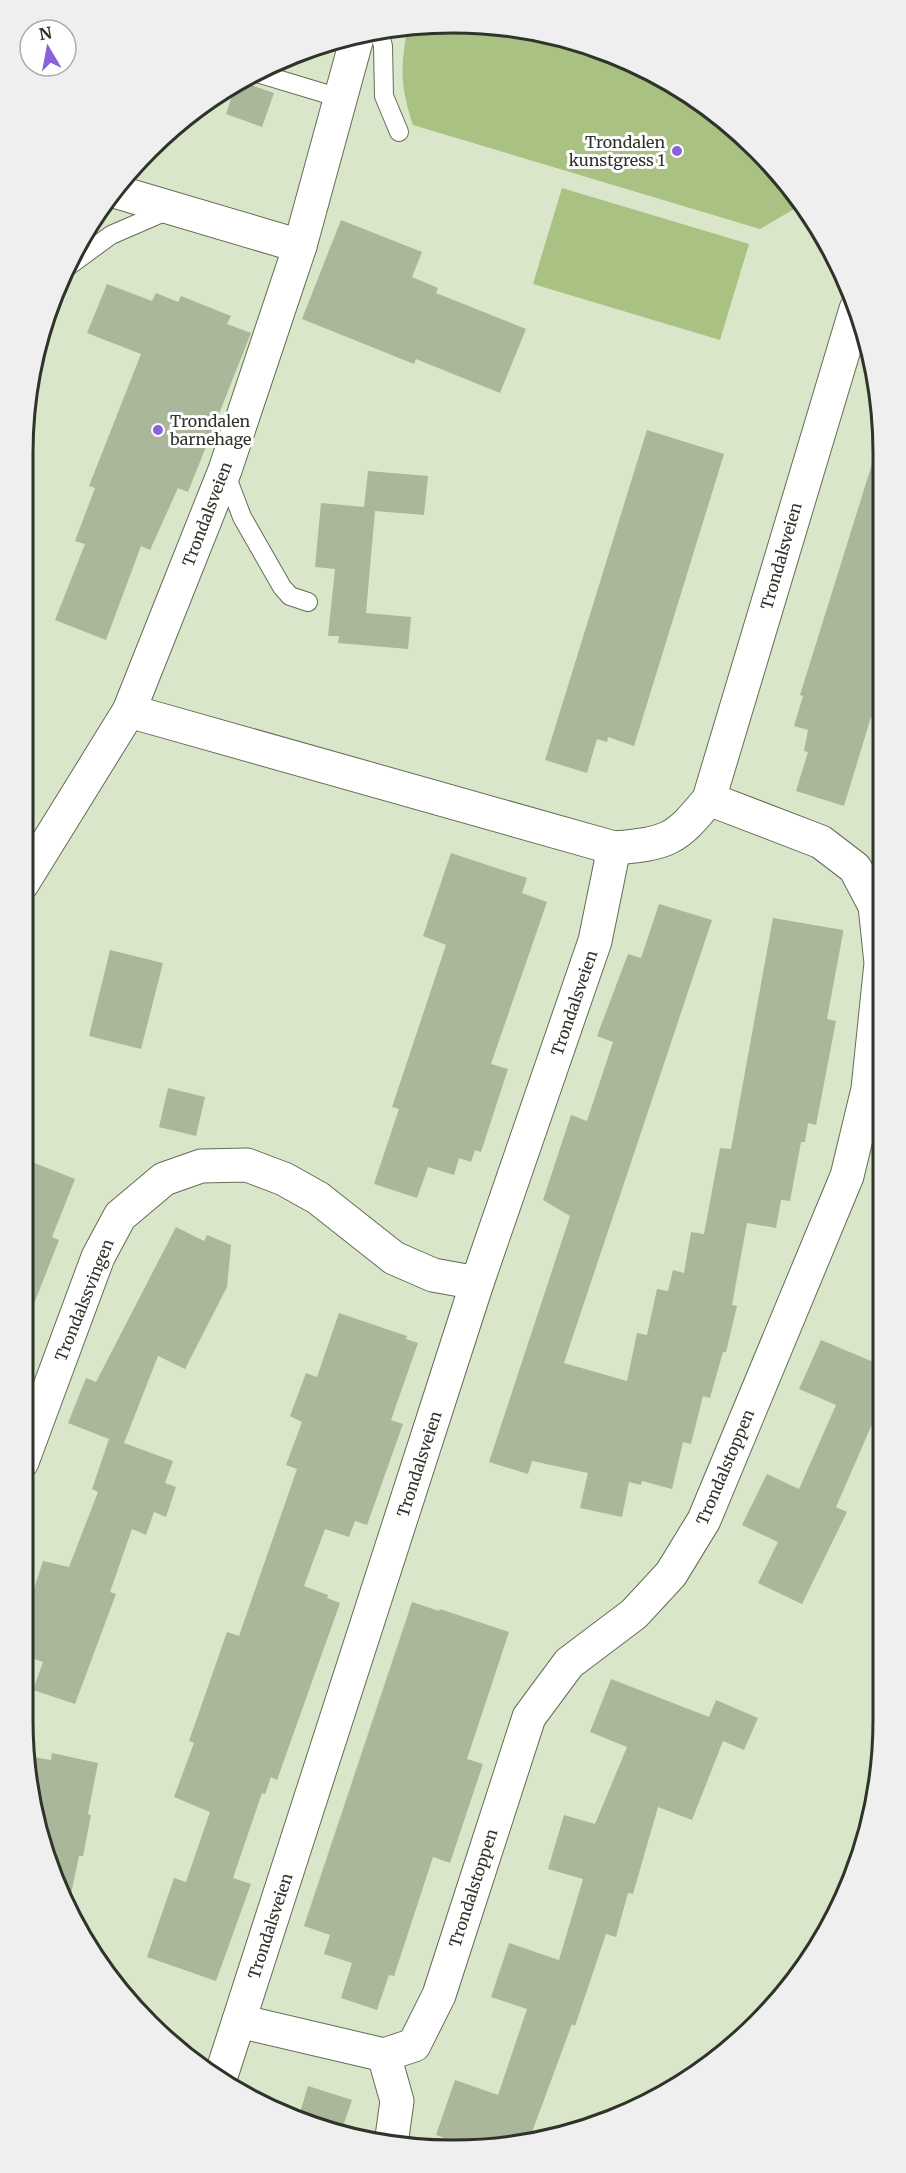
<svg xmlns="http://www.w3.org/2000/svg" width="906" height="2173" viewBox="0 0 906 2173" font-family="Merriweather,serif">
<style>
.green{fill:#a9c183}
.building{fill:#abb79b}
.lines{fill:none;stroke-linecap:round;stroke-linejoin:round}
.lane-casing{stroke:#636d54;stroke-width:20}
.street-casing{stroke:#636d54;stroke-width:35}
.lane{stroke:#fff;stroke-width:18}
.street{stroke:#fff;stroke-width:33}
.poi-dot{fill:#8a62dd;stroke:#fff;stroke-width:2}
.labels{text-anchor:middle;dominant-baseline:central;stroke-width:6;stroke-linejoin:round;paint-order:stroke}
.poi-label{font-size:16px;fill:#2f3429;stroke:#fff;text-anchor:end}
.street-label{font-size:16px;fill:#2f3429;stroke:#fff}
.rim{fill:none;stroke:#2f3429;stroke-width:3}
</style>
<rect width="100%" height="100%" fill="#dae6c9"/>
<!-- green -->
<g class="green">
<path d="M425 23 510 26 592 45 715 111 794 191 799 198 796 208 760 229 413 125C400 86 400 67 408 26Z"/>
<polygon points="562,188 749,244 720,340 533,284"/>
</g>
<!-- building -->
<g class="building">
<polygon points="240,81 274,93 262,127 226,114 236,83"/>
<polygon points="341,220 422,252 412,277 438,288 436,293 526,329 500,393 416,359 414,364 302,319"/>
<polygon points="107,284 152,301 156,293 178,302 181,296 231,316 227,324 251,333 188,492 178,488 150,550 141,546 106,640 55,620 85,544 75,541 95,488 89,486 141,354 87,333"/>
<polygon points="647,430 724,454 634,746 608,737 607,742 597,739 587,773 545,760"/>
<polygon points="872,464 880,465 881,720 871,717 844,806 796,791 808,752 804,751 808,730 794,726 803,696 800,695"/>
<polygon points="368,471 428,476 424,515 375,511 366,613 411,617 408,649 338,643 339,636 328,636 335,569 315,567 321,503 364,507"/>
<polygon points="451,853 527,878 522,893 547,902 491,1064 508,1069 481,1152 475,1150 471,1162 459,1158 454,1175 428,1167 417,1198 374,1184 399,1109 392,1107 446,945 423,936"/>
<polygon points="659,904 712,920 564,1363 627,1381 637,1333 647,1335 657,1289 668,1291 673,1270 684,1273 691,1232 704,1234 720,1148 731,1149 773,918 843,930 843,933 827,1019 836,1021 816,1125 808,1123 805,1142 801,1142 790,1201 781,1200 776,1228 747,1223 732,1305 737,1306 726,1352 723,1352 710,1398 703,1396 691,1444 683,1442 672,1489 642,1481 641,1485 629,1482 622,1517 580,1508 588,1473 532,1461 528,1474 489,1462 570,1216 543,1200 571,1115 587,1121 613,1042 597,1036 628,954 641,958"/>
<polygon points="110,950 163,963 141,1049 89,1036"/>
<polygon points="168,1088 205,1097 196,1136 159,1127"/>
<polygon points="32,1162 75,1179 52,1237 59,1240 25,1327 22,1326 22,1187"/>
<polygon points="176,1227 204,1241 207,1235 231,1245 227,1287 185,1369 158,1356 124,1443 173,1461 165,1483 176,1487 166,1517 154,1512 146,1535 132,1529 110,1592 116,1594 75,1704 33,1690 43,1662 22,1655 33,1616 26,1613 43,1561 69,1567 98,1492 92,1489 109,1439 68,1423 86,1378 96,1382"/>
<polygon points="339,1313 407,1336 406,1339 418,1343 391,1420 403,1424 367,1525 355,1521 349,1537 325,1529 304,1586 328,1595 327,1598 340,1603 277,1780 271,1777 265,1794 262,1793 233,1878 251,1884 216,1981 147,1957 174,1878 186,1882 210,1812 174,1797 194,1743 189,1741 227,1632 239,1636 297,1469 286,1465 302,1422 290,1416 306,1373 317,1377"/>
<polygon points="821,1340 883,1366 883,1399 836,1507 847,1512 802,1604 758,1583 778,1542 742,1525 767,1474 799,1489 836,1405 799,1389"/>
<polygon points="412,1602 439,1611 440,1609 509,1632 467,1759 483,1764 450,1863 433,1857 394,1976 389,1975 377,2010 341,1998 352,1963 324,1954 330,1935 304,1926"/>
<polygon points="611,1679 709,1717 716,1700 758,1718 744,1750 723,1741 692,1820 658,1807 633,1894 628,1893 616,1937 606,1934 575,2026 572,2024 528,2143 474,2148 436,2135 455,2080 498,2095 527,2009 491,1997 509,1943 559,1960 583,1879 548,1869 564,1815 595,1824 627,1747 590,1732"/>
<polygon points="52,1753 98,1763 88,1814 91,1815 83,1856 79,1856 68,1908 45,1859 28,1756 51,1760"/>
<polygon points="308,2086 352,2100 341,2132 299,2116"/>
</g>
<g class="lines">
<!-- lane casing -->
<g class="lane-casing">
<g id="lane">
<polyline points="379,31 383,46 384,96 399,132"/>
<polyline points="254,72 340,98"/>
<polyline points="70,265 111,235 171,209"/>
<polyline points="225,472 242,517 282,587 290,596 308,602"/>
</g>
</g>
<!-- street casing -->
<g class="street-casing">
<g id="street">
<polyline points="114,191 300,246"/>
<path d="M129 711 614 848C668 843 675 841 709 799L856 309"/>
<polyline points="22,884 129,711 225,470 300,246 358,34"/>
<polyline points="22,1462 98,1257 120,1216 164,1179 201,1166 247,1165 284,1179 318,1198 394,1258 433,1275 477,1283"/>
<polyline points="239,2021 384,2055 414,2045 439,1995 529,1717 569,1663 634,1614 671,1574 704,1520 847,1176 868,1089 881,963 875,906 855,868 821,842 709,799"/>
<polyline points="384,2055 397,2101 391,2144"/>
<polyline points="220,2079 477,1283 595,941 614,848"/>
</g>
</g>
<!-- lane -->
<use href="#lane" class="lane"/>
<!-- street -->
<use href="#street" class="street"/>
</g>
<!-- markers -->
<g class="poi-dot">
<circle cx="677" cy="151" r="6"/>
<circle cx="158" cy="430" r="6"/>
</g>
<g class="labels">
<!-- poi labels -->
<g class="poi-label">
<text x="665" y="142">Trondalen<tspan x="665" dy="18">kunstgress 1</tspan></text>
<text x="170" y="421" text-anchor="start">Trondalen<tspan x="170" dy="18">barnehage</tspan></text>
</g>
<!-- street labels -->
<g class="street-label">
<text transform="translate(207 514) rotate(-69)">Trondalsveien</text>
<text transform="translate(781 556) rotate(-74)">Trondalsveien</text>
<text transform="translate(574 1003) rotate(-71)">Trondalsveien</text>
<text transform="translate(84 1300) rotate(-68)">Trondalssvingen</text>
<text transform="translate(419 1464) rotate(-72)">Trondalsveien</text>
<text transform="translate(725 1467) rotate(-67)">Trondalstoppen</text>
<text transform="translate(473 1888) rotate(-72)">Trondalstoppen</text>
<text transform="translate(270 1926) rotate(-72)">Trondalsveien</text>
</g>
</g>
<!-- crop -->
<path d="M0 0H906V2173H0ZM453 33H453A420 420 0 0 1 873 453V1720A420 420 0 0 1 453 2140H453A420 420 0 0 1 33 1720V453A420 420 0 0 1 453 33Z" fill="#eeefee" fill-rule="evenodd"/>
<path class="rim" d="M453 33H453A420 420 0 0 1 873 453V1720A420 420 0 0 1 453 2140H453A420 420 0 0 1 33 1720V453A420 420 0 0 1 453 33Z"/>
<!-- north arrow -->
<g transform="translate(48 48) rotate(350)"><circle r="28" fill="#ffffff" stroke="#acaea9" stroke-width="1.5"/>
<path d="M0-4.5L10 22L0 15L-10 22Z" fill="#8a62dd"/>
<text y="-9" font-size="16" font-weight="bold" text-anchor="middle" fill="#2f3429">N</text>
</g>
</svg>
